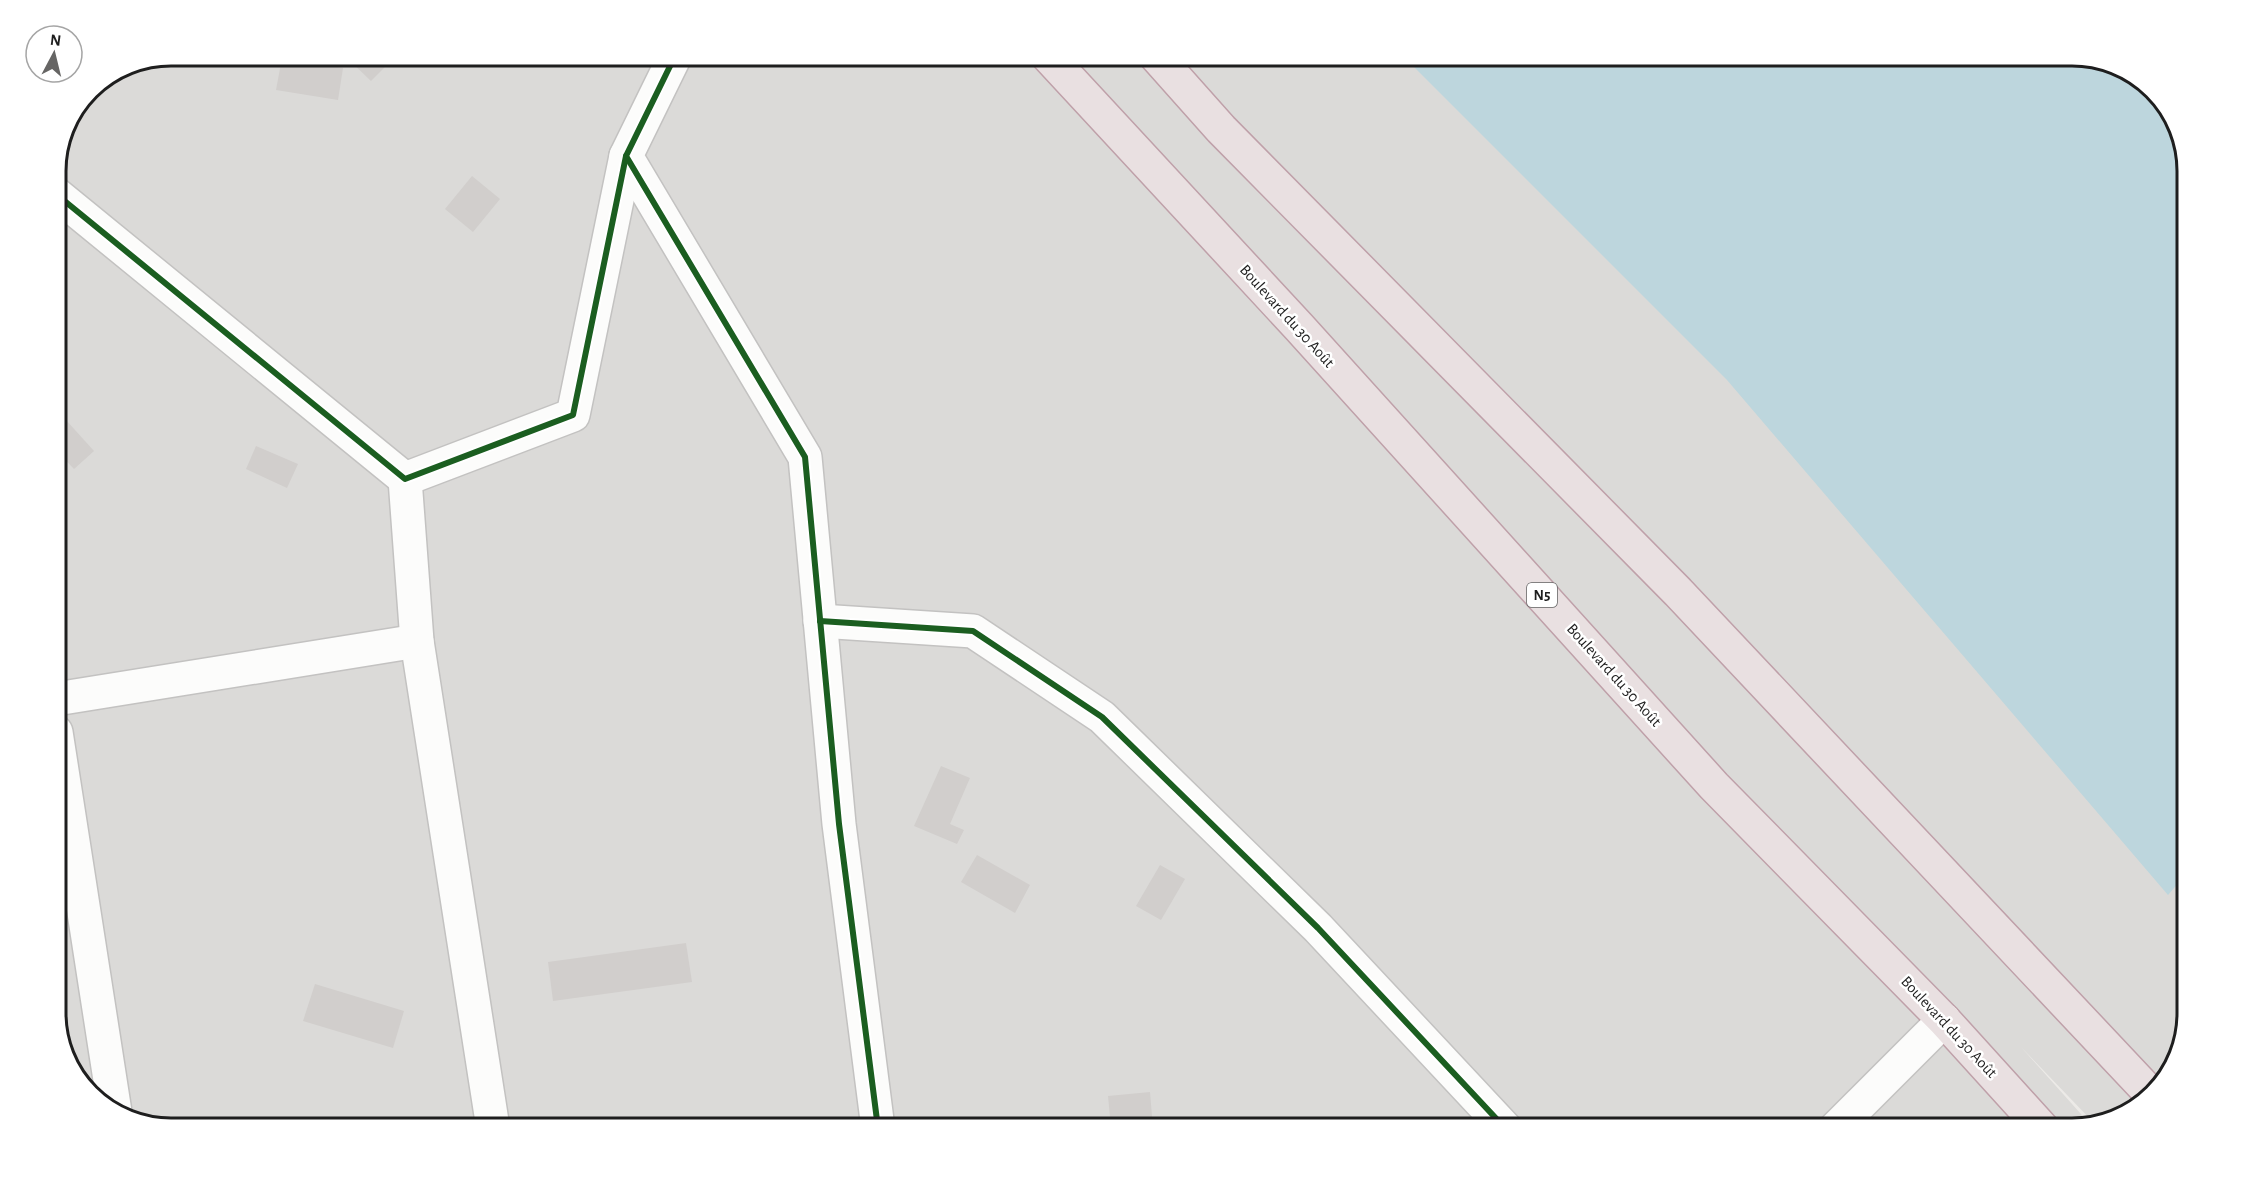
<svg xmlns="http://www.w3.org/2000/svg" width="2243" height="1184" viewBox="0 0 2243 1184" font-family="'Alegreya Sans',sans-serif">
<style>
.residential{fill:#dbdad8}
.water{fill:#bdd6dd}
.building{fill:#d1cecc}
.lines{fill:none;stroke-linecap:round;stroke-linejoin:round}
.minor-casing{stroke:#c3c2c1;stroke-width:36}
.highway-casing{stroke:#bfa0a9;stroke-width:36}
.minor{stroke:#fcfcfb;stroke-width:33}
.highway{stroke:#e9e0e1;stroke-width:33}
.cycleway-casing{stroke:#fff;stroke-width:10}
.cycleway{stroke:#1b5e20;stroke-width:6}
.labels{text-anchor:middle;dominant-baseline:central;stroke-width:5;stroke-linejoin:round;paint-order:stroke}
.shield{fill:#fff;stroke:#626262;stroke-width:1.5}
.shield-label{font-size:15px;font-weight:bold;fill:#1e1e1e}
.street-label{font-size:16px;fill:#1e1e1e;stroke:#fff}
.rim{fill:none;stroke:#1e1e1e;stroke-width:3}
</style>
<rect width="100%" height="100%" fill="#eceae7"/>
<!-- residential -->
<polygon class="residential" points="171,56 2072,56 2123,68 2168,107 2187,164 2187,1013 2175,1064 2136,1109 2093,1122 2021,1047 2089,1123 2072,1128 171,1128 120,1116 75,1077 56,1021 56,164 90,89 127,64"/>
<!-- water -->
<polygon class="water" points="1403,56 2072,56 2123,68 2168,107 2187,164 2187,873 2168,895 1727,380"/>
<!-- building -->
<g class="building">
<polygon points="345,56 396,56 371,81"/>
<polygon points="282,58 343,68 338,100 276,90"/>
<polygon points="472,176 500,199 473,232 445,209"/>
<polygon points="56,409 94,451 74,469 56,450"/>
<polygon points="256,446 298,464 287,488 246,469"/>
<polygon points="941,766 970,778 950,824 964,830 957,844 914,826"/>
<polygon points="977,855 1030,885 1015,913 961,882"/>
<polygon points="1160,865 1185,879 1161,920 1136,906"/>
<polygon points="686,943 692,982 553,1001 548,962"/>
<polygon points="315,984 404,1011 393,1048 303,1021"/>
<polygon points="1150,1092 1153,1128 1111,1128 1108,1096"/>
</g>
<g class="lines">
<!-- minor casing -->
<g class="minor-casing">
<g id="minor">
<polyline points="675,56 626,156 805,457 839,824 878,1128"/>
<polyline points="56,194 405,479 573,415 626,156"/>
<polyline points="405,479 417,641 493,1128"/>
<polyline points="820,621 973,631 1102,717 1318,928 1505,1128"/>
<polyline points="56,699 417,641"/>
<polyline points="56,732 115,1112"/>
<polyline points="1836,1128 1944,1020"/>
</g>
</g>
<!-- highway casing -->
<g class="highway-casing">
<g id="highway">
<polyline points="1048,56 1299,327 1714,786 1944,1020 2042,1128"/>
<polyline points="1156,56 1221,129 1678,592 2150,1093"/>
</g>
</g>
<!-- minor -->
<use href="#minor" class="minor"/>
<!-- highway -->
<use href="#highway" class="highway"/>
<!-- cycleway casing -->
<g class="cycleway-casing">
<g id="cycleway">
<polyline points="675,56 626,156 805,457 839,824 878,1128"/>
<polyline points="56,194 405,479 573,415 626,156"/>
<polyline points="820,621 973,631 1102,717 1318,928 1505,1128"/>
</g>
</g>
<!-- cycleway -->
<use href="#cycleway" class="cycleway"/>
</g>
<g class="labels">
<!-- shield labels -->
<rect class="shield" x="1527" y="583" width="30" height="24" rx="4.5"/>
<g class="shield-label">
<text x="1542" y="595">N5</text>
</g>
<!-- street labels -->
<g class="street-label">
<text transform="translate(1287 316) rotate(48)">Boulevard du 30 Août</text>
<text transform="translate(1614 675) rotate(48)">Boulevard du 30 Août</text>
<text transform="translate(1949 1027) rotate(47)">Boulevard du 30 Août</text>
</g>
</g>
<!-- crop -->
<path d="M0 0H2243V1184H0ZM171 66H2072A105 105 0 0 1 2177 171V1013A105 105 0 0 1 2072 1118H171A105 105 0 0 1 66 1013V171A105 105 0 0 1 171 66Z" fill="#fff" fill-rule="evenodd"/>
<path class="rim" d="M171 66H2072A105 105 0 0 1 2177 171V1013A105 105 0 0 1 2072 1118H171A105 105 0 0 1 66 1013V171A105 105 0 0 1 171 66Z"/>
<!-- north arrow -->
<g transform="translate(54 54) rotate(7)"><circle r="28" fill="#ffffff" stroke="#a5a5a5" stroke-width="1.5"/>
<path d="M0-4.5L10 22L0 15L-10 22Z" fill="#666564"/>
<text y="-9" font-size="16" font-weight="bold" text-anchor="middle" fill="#1e1e1e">N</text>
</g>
</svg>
